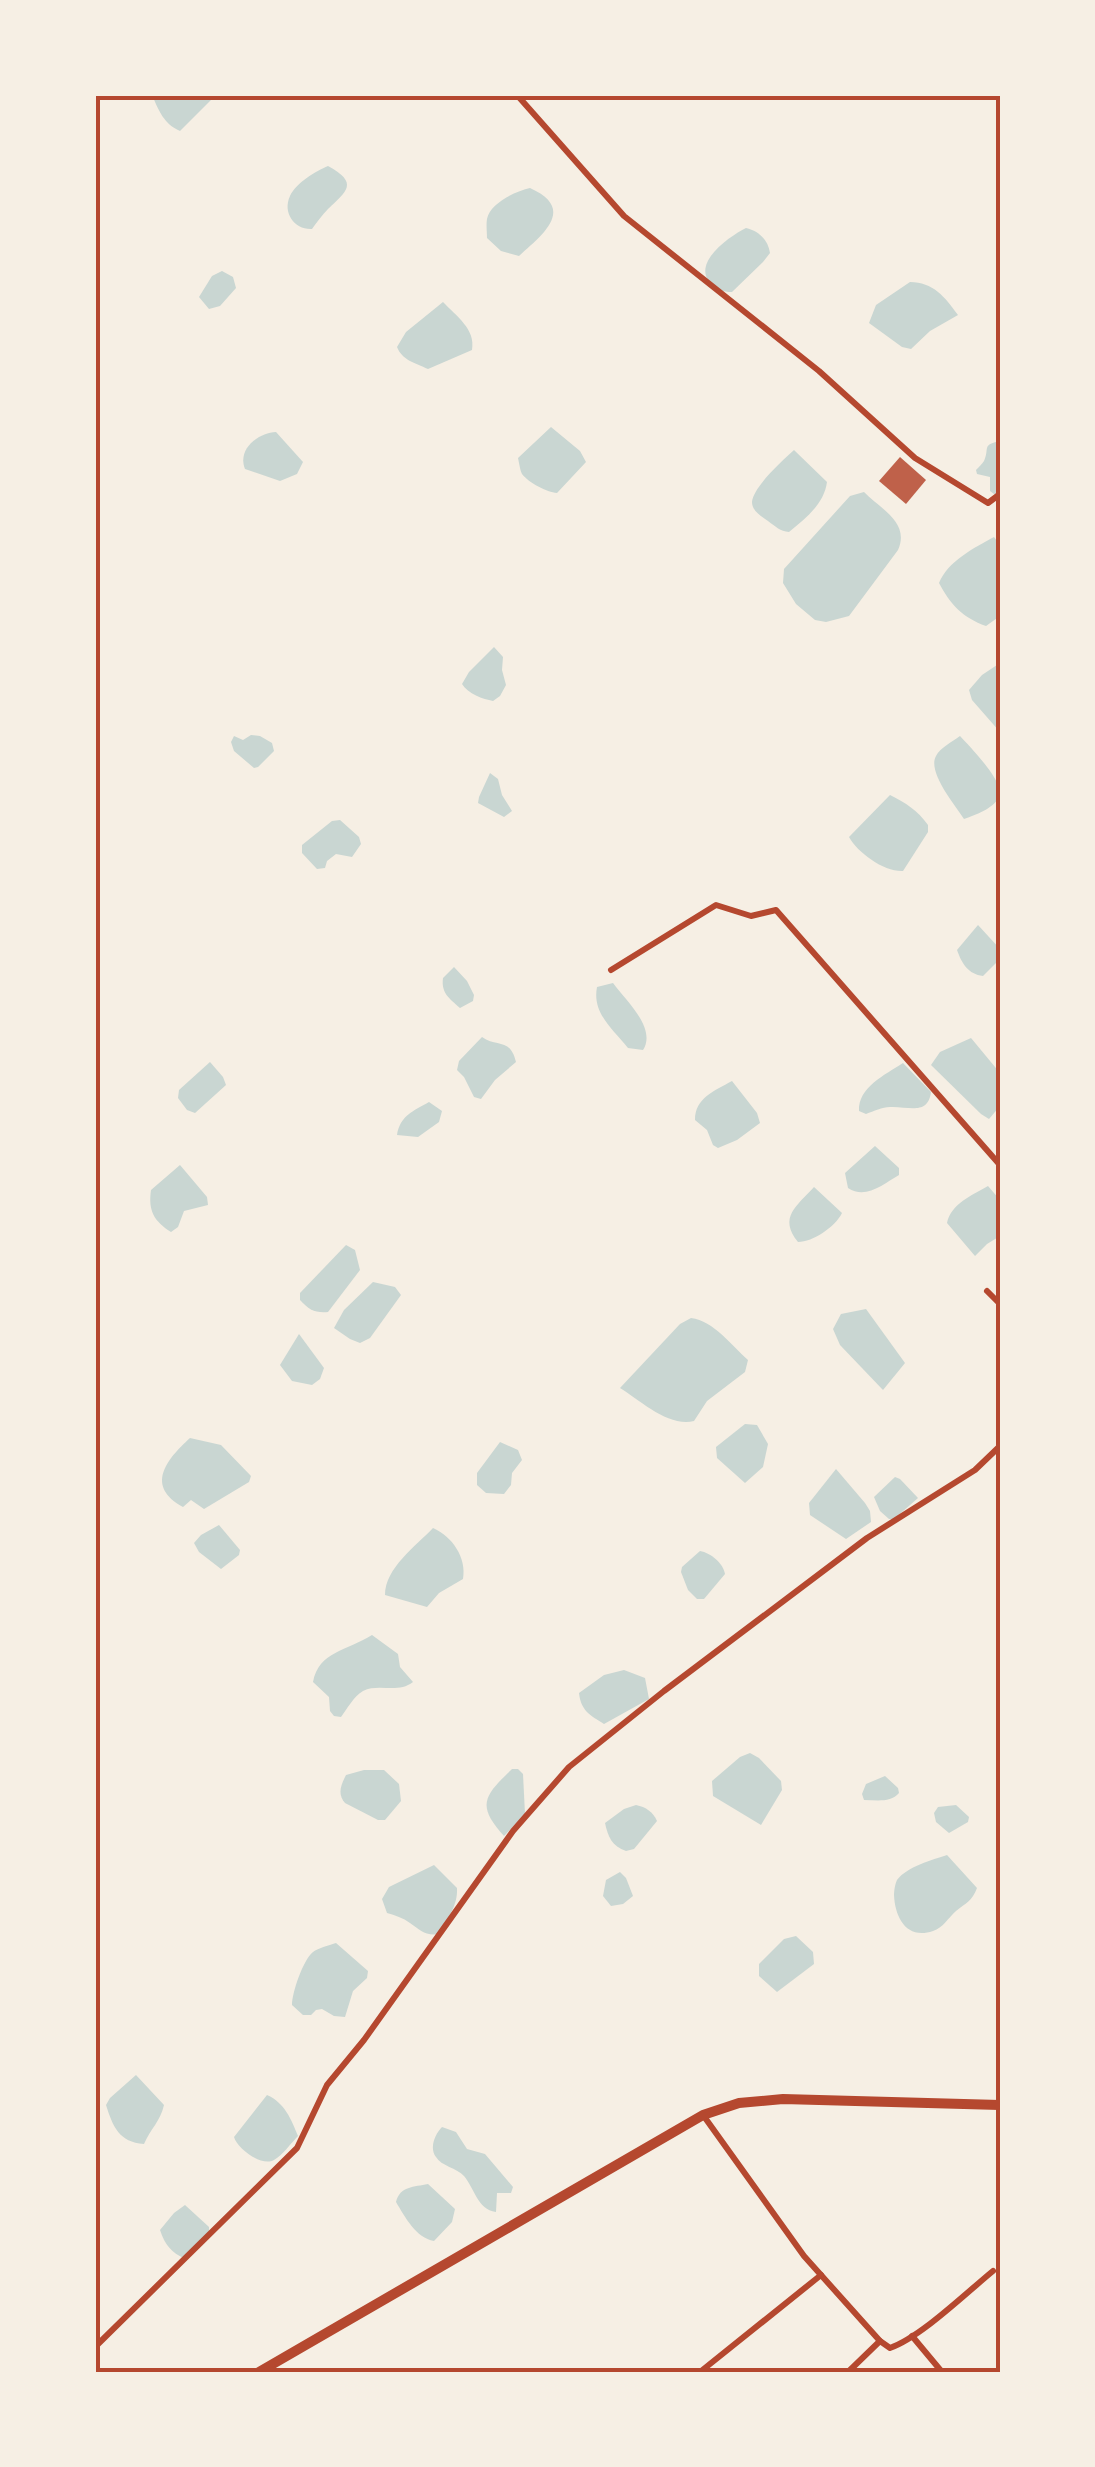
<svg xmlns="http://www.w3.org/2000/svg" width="1095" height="2467" viewBox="0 0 1095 2467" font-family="Arial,sans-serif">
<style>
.water{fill:#c9d6d2}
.building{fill:#bf614a}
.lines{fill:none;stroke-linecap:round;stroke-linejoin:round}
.minor{stroke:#b5482f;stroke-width:6}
.secondary{stroke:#b5482f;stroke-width:10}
.neatline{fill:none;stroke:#b5482f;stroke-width:4}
</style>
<rect width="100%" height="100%" fill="#f6efe4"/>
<!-- water -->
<g class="water">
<path d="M152 95H216L180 131C164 124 159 111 152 95Z"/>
<path d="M328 166C359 183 347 191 328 209 322 215 317 222 312 229 295 230 282 213 290 196 296 183 316 171 328 166Z"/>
<path d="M530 188C577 209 542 235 519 256L501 251 487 238C487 232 486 225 487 219 490 203 516 191 530 188Z"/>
<path d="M746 228C759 231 768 240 770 253L763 262 732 292C723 292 716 290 710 283 692 262 730 236 746 228Z"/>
<polygon points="222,271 233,277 236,288 220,306 209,309 199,297 212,276"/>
<path d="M910 282C933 282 945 297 958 315L930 331 911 349 902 347 869 323 876 305Z"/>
<path d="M443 302C456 316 476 329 472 350L428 369C415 363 402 360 397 347L406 332Z"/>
<path d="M551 427 580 451 586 462 557 493C547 492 529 483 522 474 520 470 519 462 518 458Z"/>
<path d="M276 432 303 462 297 474 280 481 245 469C237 449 258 433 276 432Z"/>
<path d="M1000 441V495L998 497 990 491V477L977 474 976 470C979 467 982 464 984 461 990 448 981 445 1000 441Z"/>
<path d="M794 450 827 482C824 504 806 518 789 532 780 531 776 527 768 521 761 516 752 511 752 502 753 487 783 460 794 450Z"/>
<path d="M864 492C882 510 910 523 898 550L849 616 826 622 815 620 796 604 783 583 784 569 850 496Z"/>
<path d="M994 537 1000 545V616L986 626C963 618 950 604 939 583 948 561 974 548 994 537Z"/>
<path d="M494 647 503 657 502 670 506 685 500 696 493 701C483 699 468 694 462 684L469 672Z"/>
<polygon points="1000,663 1000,732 972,700 969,690 982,675"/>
<polygon points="251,735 260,736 272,743 274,751 258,767 254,768 234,751 231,742 234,736 243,740"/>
<path d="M960 736C970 747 1006 783 999 797 993 809 975 815 964 819 955 805 927 772 936 756 940 748 952 742 960 736Z"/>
<polygon points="490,773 498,779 502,795 512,811 504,817 478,803 479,797"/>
<path d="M890 795C906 803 917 810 928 825V832L903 871C884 872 858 853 849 837Z"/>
<polygon points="340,820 359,837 361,844 352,857 336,854 327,861 325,868 317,869 302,853 302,845 332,821"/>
<path d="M978 925 1000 949V959L983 976C968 974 962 964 957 950Z"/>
<path d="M454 967 467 981 474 995 473 1001 460 1008C449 998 441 993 443 978Z"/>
<path d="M613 983C626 1001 657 1028 643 1050L628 1048C612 1028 592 1013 597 987Z"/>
<path d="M482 1037C497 1048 510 1037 516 1062L495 1080 481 1099 474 1097 464 1077 457 1070 459 1061Z"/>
<polygon points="971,1038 1000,1073 1000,1106 989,1119 981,1114 931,1065 940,1052"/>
<polygon points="210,1062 223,1077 226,1085 195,1113 187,1110 178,1098 179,1090"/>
<path d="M903 1063 931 1092C928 1116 908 1106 890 1107 882 1107 874 1111 866 1114L859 1111C858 1087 885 1075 903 1063Z"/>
<path d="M732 1081 757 1113 760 1123 737 1140 718 1148 713 1145 707 1130 695 1120C695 1098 714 1091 732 1081Z"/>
<path d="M429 1102 442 1111 439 1122 418 1137 397 1135C400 1116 413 1111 429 1102Z"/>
<path d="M875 1146 899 1168V1175C883 1184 866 1200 848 1188L845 1173Z"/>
<path d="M180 1165 207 1197 208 1205 184 1211 178 1227 171 1232C154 1221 148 1211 151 1190Z"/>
<path d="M988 1186 1000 1200V1236L987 1244 975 1256 947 1223C951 1204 972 1195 988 1186Z"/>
<path d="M814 1187 842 1213C835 1227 813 1242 798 1242 778 1217 797 1206 814 1187Z"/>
<path d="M346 1245 355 1250 360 1270 328 1312C315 1313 309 1310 300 1300V1293Z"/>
<polygon points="373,1282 395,1287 401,1295 370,1338 360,1343 350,1339 334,1328 344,1310"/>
<polygon points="866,1309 905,1363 883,1390 840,1345 833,1329 841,1314"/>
<path d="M691 1318C714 1321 731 1345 748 1360L745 1372 707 1401 694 1421C668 1427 641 1401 620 1388L680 1324Z"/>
<polygon points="299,1334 324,1368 320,1379 312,1385 292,1381 280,1365"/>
<polygon points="745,1424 757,1425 768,1444 763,1467 745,1483 717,1458 716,1447"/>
<path d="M190 1438 221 1445 251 1476 249 1482 204 1509 191 1500 183 1507C145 1486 166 1460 190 1438Z"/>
<polygon points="500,1442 518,1450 522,1460 512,1473 511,1485 504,1494 486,1493 477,1485 477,1473"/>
<polygon points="836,1469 865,1503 870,1511 871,1522 846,1539 810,1515 809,1503"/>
<polygon points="895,1477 900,1479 918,1498 894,1519 889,1519 880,1511 874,1497"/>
<polygon points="219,1525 240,1550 239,1555 221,1569 199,1552 194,1543 201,1535"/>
<path d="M433 1528C452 1536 467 1558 463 1579L439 1593 427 1607 385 1595C385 1568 416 1546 433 1528Z"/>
<path d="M700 1551C711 1553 723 1563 725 1574L704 1599H697L688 1590 681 1572 682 1567Z"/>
<path d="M372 1635 398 1654 400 1667 413 1682C398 1694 379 1683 363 1691 354 1696 347 1709 341 1717L334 1716 330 1711 329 1697 313 1682C319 1651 347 1651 372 1635Z"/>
<path d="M624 1670 645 1678 649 1699 604 1724C590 1715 581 1711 579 1693L604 1675Z"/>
<polygon points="750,1753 759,1758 781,1781 782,1790 761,1825 713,1796 712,1781 740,1757"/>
<path d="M512 1769H518L523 1774 525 1814 504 1836C476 1805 484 1796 512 1769Z"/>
<path d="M364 1770H384L399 1784 401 1801 385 1820H378L345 1803C337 1794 341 1785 346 1775Z"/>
<path d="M885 1776 898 1788 899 1793C891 1803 876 1800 864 1800L862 1794 866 1784Z"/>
<path d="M636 1805C646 1807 653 1812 657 1821L634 1849 626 1851C612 1846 608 1837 605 1823L624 1809Z"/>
<polygon points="956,1805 969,1817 968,1822 949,1833 936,1822 934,1813 938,1807"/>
<path d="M947 1855 977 1888C972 1901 966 1903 956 1911 948 1918 943 1928 933 1931 907 1940 895 1918 894 1895 894 1891 895 1884 897 1880 908 1866 932 1860 947 1855Z"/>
<path d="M434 1865 457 1888C458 1906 447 1919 439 1934 425 1936 420 1930 410 1923 403 1918 395 1915 387 1913L382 1899 389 1887Z"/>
<polygon points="620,1872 626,1878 633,1896 623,1904 611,1906 603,1896 606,1880"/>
<polygon points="796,1936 813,1952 814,1964 777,1992 759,1976 759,1964 784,1939"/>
<path d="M336 1943 368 1971 367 1978 353 1991 345 2017 334 2016 322 2009 316 2010 311 2015H303L292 2005C292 1993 303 1960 313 1952 318 1948 330 1945 336 1943Z"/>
<path d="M136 2075 164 2105C160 2122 151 2128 144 2144 119 2142 113 2127 106 2105L110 2098Z"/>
<path d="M267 2095C285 2103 291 2119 298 2136 291 2143 282 2156 274 2160 261 2167 237 2148 234 2137Z"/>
<path d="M442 2127 456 2132 467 2149 485 2154 513 2187 511 2193H497L496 2212C477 2209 475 2189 464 2176 457 2168 441 2166 436 2157 429 2148 435 2134 442 2127Z"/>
<path d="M428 2184 455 2209 452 2222 434 2241C416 2238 405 2217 396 2202 400 2186 414 2187 428 2184Z"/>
<path d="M185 2205 209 2227V2234L185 2259C171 2252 165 2245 160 2230L174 2213Z"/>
</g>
<!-- building -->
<polygon class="building" points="900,457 926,480 906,504 879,481"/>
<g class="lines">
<!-- minor -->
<g class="minor">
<polyline points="517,95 624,216 819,371 915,458 988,503 1000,494"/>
<polyline points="611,970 716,905 751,916 776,910 1000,1165"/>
<polyline points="987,1291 1000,1304"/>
<path d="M703 2115 804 2256 880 2341 890 2348C921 2337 966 2293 993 2271"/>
<polyline points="912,2336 942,2372"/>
<polyline points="95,2347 297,2148 327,2085 364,2040 513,1831 569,1767 664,1691 867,1538 975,1470 1000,1446"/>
<polyline points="700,2372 821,2275"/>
<polyline points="848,2372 880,2341"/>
</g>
<!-- secondary -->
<polyline class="secondary" points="259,2372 703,2115 739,2103 783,2099 1000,2105"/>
</g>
<!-- border -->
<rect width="1095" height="2467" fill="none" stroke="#f6efe4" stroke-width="195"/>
<rect x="98" y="98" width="900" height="2272" class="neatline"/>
</svg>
